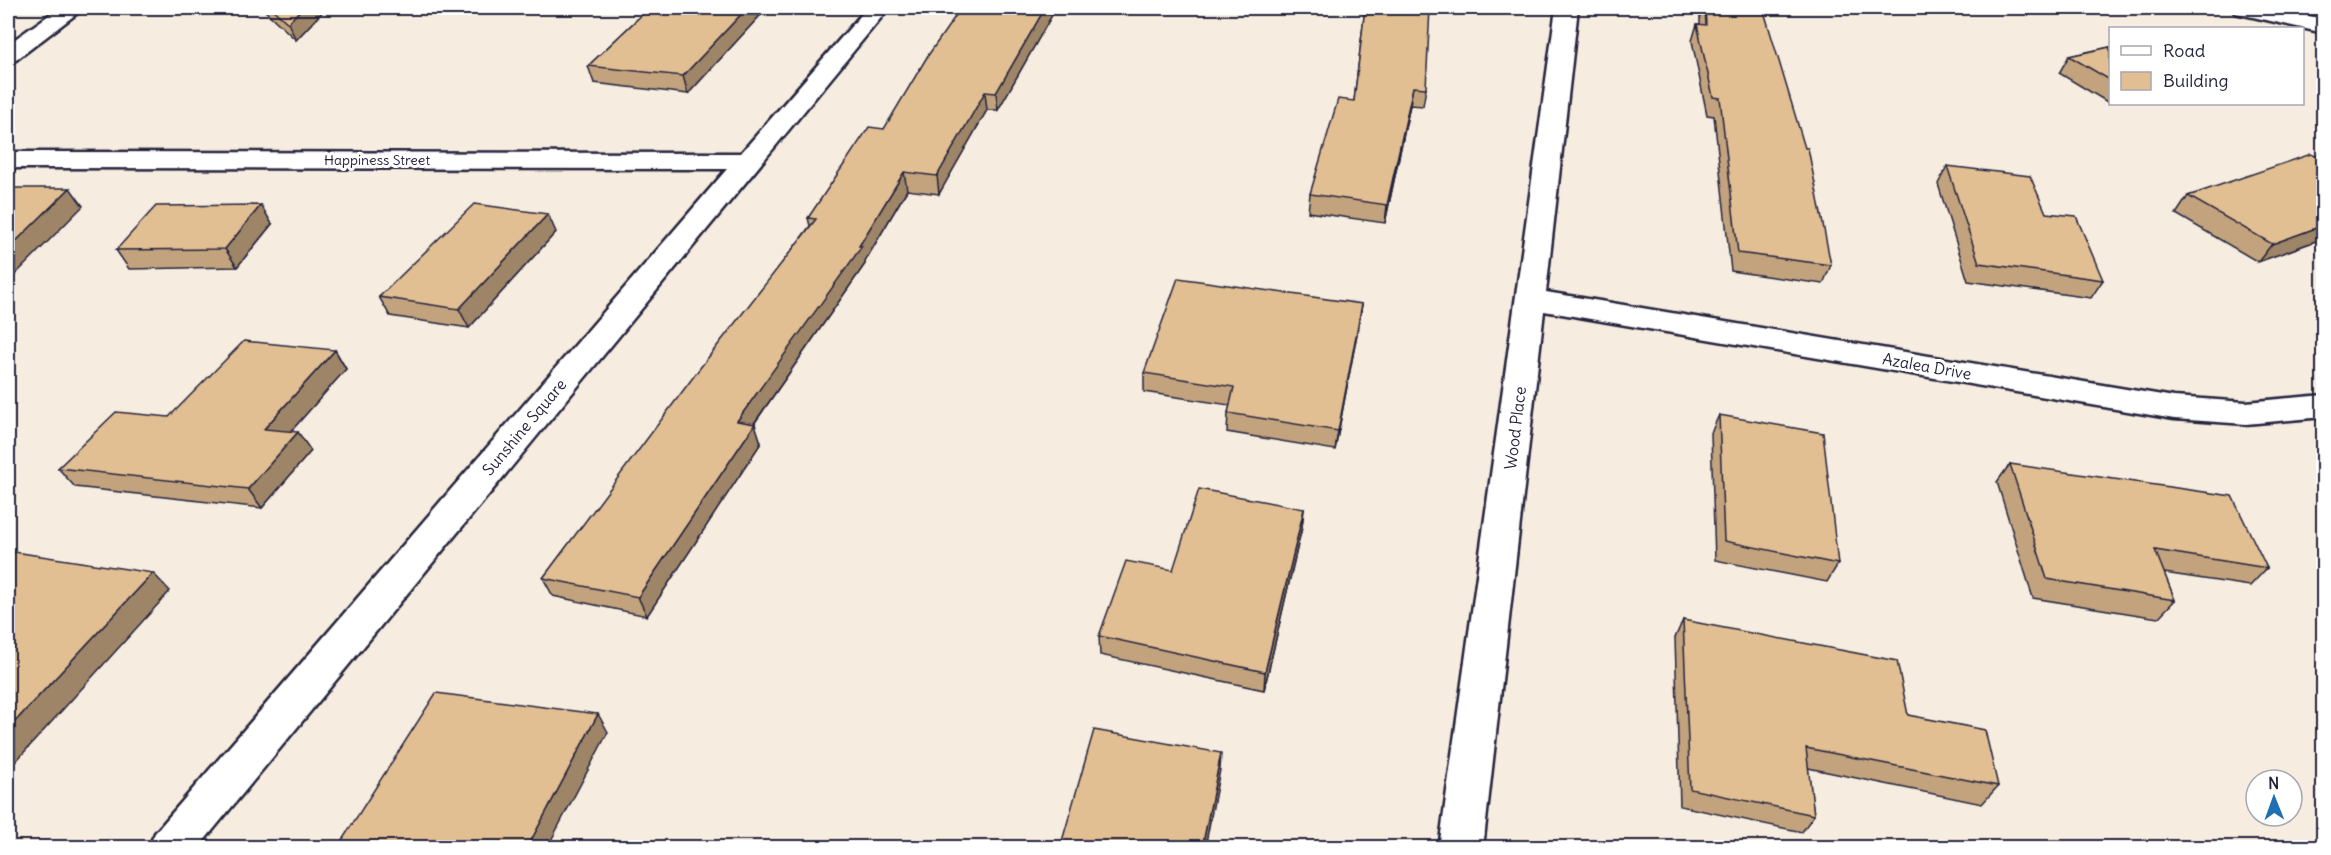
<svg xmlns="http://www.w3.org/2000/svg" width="2331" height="855" viewBox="0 0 2331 855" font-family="Delius,sans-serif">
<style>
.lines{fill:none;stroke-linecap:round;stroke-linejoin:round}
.minor-casing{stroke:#22223b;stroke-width:5}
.secondary-casing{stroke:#22223b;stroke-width:5}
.minor{fill:#fff;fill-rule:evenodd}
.secondary{fill:#fff;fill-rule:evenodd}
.wall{fill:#c2a37e;stroke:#22223b;stroke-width:1.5}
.shaded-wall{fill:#9e8567;stroke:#22223b;stroke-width:1.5}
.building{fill:#e2be93;stroke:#22223b;stroke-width:1.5}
.labels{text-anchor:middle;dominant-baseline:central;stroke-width:6;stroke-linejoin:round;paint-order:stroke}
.far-street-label{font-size:14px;fill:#22223b;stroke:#fff}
.street-label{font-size:16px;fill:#22223b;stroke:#fff}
</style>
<rect width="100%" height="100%" fill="#f6ecdf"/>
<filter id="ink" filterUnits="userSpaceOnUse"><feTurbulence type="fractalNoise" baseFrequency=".0167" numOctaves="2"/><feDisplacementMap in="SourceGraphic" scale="12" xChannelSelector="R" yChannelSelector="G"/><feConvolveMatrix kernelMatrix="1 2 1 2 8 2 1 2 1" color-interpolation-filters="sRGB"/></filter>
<g filter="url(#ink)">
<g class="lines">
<!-- minor casing -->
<g class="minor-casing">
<g id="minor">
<polygon points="867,8 889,8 198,848 148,848 155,833 727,169 8,168 8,152 741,153"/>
<polygon points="1556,8 1578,8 1546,292 2174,397 2246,402 2324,395 2324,417 2246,424 2174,419 1544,311 1483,848 1439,848"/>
<polygon points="2232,8 2271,8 2324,19 2324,33 2235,13"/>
</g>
</g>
<!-- secondary casing -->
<g class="secondary-casing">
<polygon id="secondary" points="59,8 84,8 16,60 8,62 8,44"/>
</g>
<!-- minor -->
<use href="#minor" class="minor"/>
<!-- secondary -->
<use href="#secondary" class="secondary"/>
</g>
<!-- wall -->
<g class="wall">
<polygon points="262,8 326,8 296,40"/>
<polygon points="649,8 767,8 688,94 594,83 588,66"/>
<polygon points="1056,8 998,110 987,110 939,194 907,190 865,261 865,264 754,424 761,443 647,616 553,596 543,578 810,226 808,218 884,129"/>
<polygon points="1365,8 1426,88 1423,106 1410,105 1385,223 1308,212 1310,194 1354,101"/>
<polygon points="1700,8 1763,8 1831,265 1823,284 1731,271 1714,116 1707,115 1692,41 1697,24 1700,24"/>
<polygon points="2110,47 2110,102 2109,103 2059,73 2069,56"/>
<polygon points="2324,75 2324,93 2318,83"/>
<polygon points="2324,160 2324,238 2258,262 2176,214 2188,196"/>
<polygon points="1947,166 2046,213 2103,280 2091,298 1968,281 1938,184"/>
<polygon points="272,224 237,267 129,269 116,250"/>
<polygon points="556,232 469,328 390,316 379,297"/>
<polygon points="1362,304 1359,323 1335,450 1227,432 1228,413 1230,405 1144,392 1144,373"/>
<polygon points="335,350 346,369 291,431 311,451 262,508 75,487 58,468 169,417"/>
<polygon points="1719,415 1838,564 1827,582 1715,560 1711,433"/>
<polygon points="2010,464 2267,568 2250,586 2164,573 2175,600 2158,618 2033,598 1997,482"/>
<polygon points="1304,509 1302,527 1264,690 1100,655 1099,636 1173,570"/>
<polygon points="1683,620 1908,715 1998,786 1982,804 1808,768 1814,815 1802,832 1680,806 1675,638"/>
</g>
<!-- shaded-wall -->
<g class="shaded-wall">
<polygon points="302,8 326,8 296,40 288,23"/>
<polygon points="747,8 767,8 688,94 683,76"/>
<polygon points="1045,8 1056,8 998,110 996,93"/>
<polygon points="1413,87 1410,105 1385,223 1387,205"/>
<polygon points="985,92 987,110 939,194 937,176"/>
<polygon points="904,172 907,190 865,261 865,264 743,439 737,421 859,246"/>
<polygon points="70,188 83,206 8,282 8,249"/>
<polygon points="261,205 272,224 237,267 225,249"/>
<polygon points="548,214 556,232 469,328 459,309"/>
<polygon points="2324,225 2324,238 2258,262 2272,244"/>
<polygon points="1362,304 1359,323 1335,450 1338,431"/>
<polygon points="335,350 346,369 277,447 264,429"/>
<polygon points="755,424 761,443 647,616 638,597"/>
<polygon points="298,432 311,451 262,508 248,489"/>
<polygon points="1304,509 1302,527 1264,690 1265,672"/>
<polygon points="153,573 170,591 8,770 8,729"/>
<polygon points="598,714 608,732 547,848 527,848"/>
<polygon points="1221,753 1220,770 1205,848 1202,848"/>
</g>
<!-- building -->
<g class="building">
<polygon points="271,8 302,8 288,23"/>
<polygon points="649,8 747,8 683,76 588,66"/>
<polygon points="961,8 1045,8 996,93 985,92 937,176 904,172 859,246 862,246 737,421 755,424 638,597 543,578 700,368 816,219 808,218 869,127 884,129 927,57"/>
<polygon points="1365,8 1430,8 1426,88 1413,87 1387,205 1310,194 1338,99 1354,101"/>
<polygon points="1705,8 1763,8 1805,148 1808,148 1831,265 1738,253 1720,98 1713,97 1697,24 1706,25"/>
<polygon points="2110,47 2110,80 2069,56"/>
<polygon points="2311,154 2324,160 2324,225 2272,244 2188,196"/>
<polygon points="1947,166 2030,176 2046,213 2076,216 2103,280 1979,263"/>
<polygon points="8,188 70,188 8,249"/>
<polygon points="474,204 548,214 459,309 379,297"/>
<polygon points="261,205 225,249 116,250 156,206"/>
<polygon points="1178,278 1362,304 1338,431 1228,413 1234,387 1144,373"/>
<polygon points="244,341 335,350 264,429 298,432 248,489 58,468 116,412 169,417"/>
<polygon points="1719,415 1823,433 1838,564 1724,541"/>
<polygon points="2010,464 2232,496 2267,568 2155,550 2175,600 2047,579"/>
<polygon points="1199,489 1304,509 1265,672 1099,636 1126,561 1173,570"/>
<polygon points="8,551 153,573 8,729"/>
<polygon points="1683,620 1897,661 1908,715 1985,730 1998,786 1806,748 1814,815 1690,789"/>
<polygon points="436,693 598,714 527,848 337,848"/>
<polygon points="1094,730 1221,753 1202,848 1060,848"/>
</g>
</g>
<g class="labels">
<!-- far-street labels -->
<g class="far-street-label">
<text x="377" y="160">Happiness Street</text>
</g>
<!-- street labels -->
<g class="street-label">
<text transform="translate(1927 366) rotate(10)">Azalea Drive</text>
<text transform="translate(524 427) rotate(-50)">Sunshine Square</text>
<text transform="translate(1515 428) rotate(-83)">Wood Place</text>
</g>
</g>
<!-- margin -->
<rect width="2331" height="855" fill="none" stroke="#fff" stroke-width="30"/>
<rect x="15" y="15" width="2301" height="825" fill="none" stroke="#22223b" stroke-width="2" filter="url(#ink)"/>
<!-- legend -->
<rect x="2109" y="27" width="195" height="78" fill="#ffffff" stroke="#a7a7b1" stroke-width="1.5"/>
<rect x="2121" y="46" width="30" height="9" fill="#ffffff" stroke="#a7a7b1" stroke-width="1.5"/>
<text x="2163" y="57" font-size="18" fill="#22223b">Road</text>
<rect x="2121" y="72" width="30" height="18" fill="#e2be93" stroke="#a7a7b1" stroke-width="1.5"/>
<text x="2163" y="87" font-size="18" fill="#22223b">Building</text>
<!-- north arrow -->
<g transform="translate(2274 798) rotate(359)"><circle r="28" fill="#ffffff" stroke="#a7a7b1" stroke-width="1.5"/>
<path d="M0-4.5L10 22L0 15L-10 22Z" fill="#1f6fb2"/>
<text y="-9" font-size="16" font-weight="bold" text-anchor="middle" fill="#22223b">N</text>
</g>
</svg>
